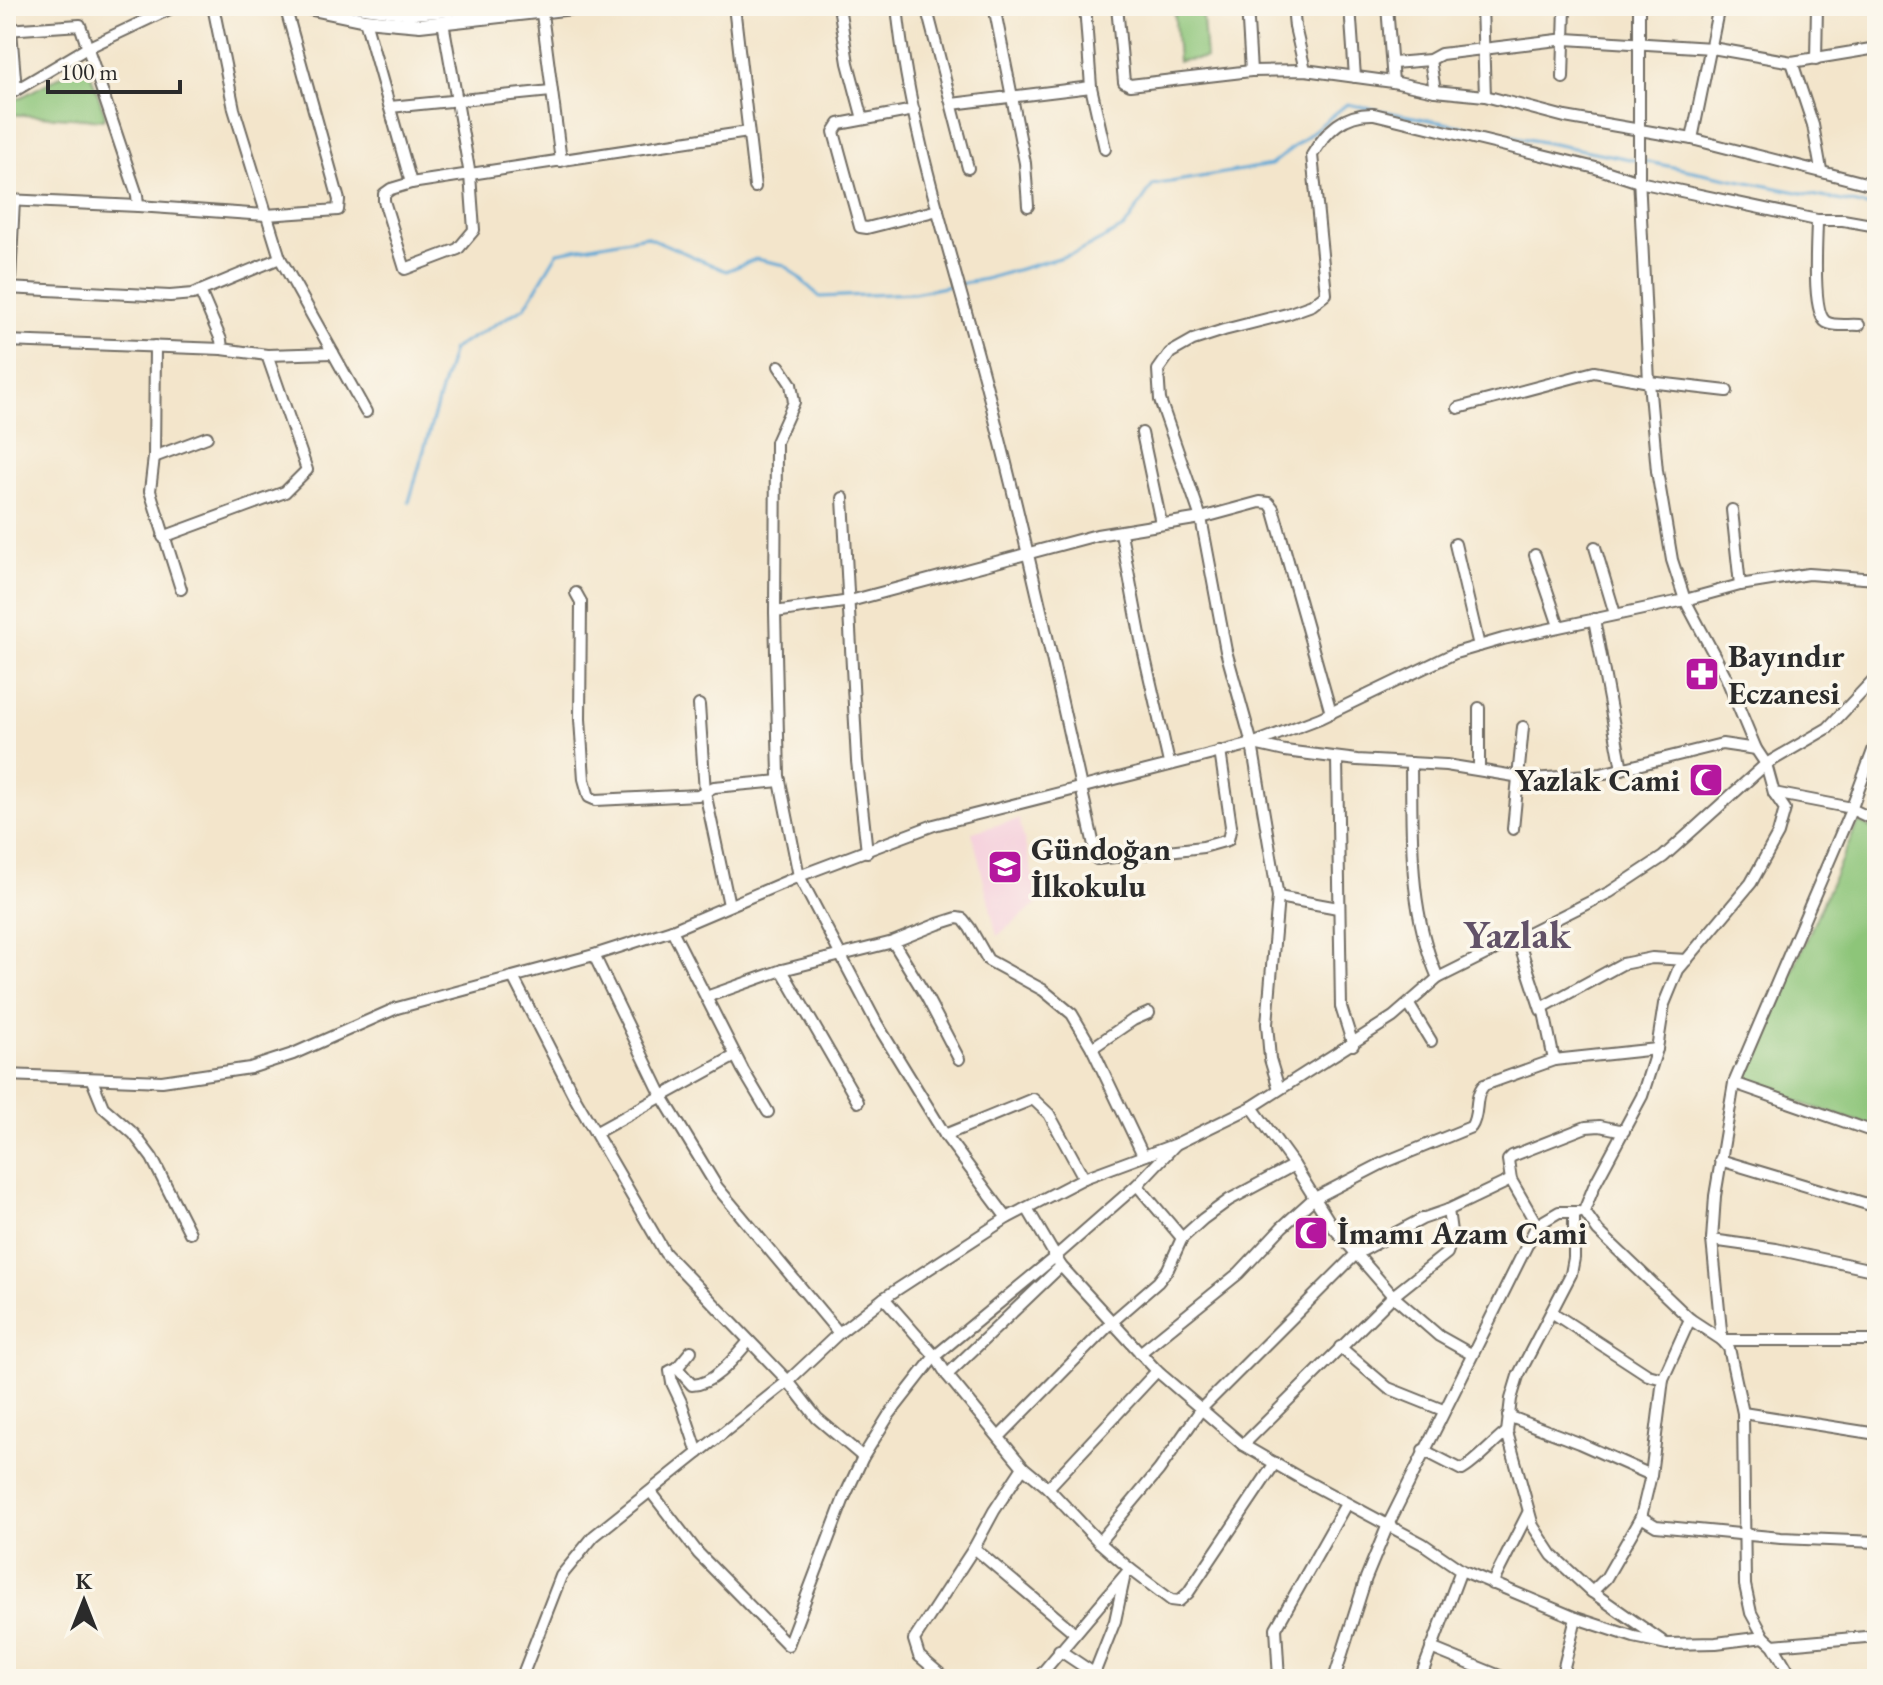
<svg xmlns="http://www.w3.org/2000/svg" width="1883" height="1685" viewBox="0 0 1883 1685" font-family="'EB Garamond',serif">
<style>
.built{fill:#f5cfdc}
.green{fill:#8dc579;stroke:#5c7852;stroke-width:2}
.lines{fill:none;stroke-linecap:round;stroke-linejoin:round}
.stream{stroke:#5ea7d5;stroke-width:3}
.minor-casing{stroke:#716c63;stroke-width:14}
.major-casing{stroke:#716c63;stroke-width:16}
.minor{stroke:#fff;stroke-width:10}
.major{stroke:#fff;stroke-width:12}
.labels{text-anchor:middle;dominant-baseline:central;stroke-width:7;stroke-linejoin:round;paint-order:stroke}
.poi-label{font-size:32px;font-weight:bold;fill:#2b2b2b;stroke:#fbf7ec;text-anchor:start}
.district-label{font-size:40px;font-weight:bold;fill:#625268;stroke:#fbf7ec}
</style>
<rect width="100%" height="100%" fill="#fbf7ec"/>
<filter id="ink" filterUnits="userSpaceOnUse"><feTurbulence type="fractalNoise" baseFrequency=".0125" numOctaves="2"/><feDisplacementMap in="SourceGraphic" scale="16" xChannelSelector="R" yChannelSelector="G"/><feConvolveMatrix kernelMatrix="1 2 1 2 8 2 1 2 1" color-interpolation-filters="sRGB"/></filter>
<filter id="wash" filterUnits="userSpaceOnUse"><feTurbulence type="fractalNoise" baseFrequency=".006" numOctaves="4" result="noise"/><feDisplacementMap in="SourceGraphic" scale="32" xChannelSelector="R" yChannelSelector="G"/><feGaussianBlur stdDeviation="1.8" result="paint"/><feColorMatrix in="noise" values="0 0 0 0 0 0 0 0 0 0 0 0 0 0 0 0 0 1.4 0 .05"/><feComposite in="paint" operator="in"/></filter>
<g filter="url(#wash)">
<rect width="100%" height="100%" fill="#f3e5cb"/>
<!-- built -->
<polygon class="built" points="1019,819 1039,902 997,936 972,832"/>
<!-- green -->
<g class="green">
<polygon points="1174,6 1202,6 1206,58 1178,61"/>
<polygon points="83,64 88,66 105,115 103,120 6,114 6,105"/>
<polygon points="1858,822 1877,831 1877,1128 1743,1084"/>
</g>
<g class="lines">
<!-- stream -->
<g class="stream">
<polyline points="1643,161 1877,208"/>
<polyline points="409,502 453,349 525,307 558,252 646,236 726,271 756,259 785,265 820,297 914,293 985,279 1076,253 1125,227 1153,185 1271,165 1347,104 1635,160"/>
</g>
</g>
</g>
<g filter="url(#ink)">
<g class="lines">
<!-- minor casing -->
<g class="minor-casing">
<g id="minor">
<polyline points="9,6 16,90"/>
<polyline points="213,6 234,109 280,258 366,412"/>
<polyline points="541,6 561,161"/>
<polyline points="734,6 755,187"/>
<polyline points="839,6 848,63 863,119"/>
<path d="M897 6C910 140 957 270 990 400 1029 552 1063 706 1097 859L1203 847 1228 840 1231 826 1220 751"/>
<polyline points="926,6 968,168"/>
<polyline points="994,6 1025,163 1028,206"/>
<polyline points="1085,6 1091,87 1105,149"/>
<polyline points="1117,6 1124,82 1130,85 1251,71 1305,70 1393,82 1435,91 1485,96 1565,117 1692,139 1877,186"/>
<polyline points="1247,6 1251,71"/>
<polyline points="1293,6 1295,27 1305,70"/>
<polyline points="1350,6 1355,77"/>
<polyline points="1387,6 1393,82"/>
<polyline points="1482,6 1485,96"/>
<polyline points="1639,6 1639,176 1649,382 1657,471 1672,560 1685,600 1726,677 1756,749 1766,764 1774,793 1785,809 1778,834 1751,883 1678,970 1664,1004 1657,1049 1642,1096 1595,1184 1584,1211 1598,1231 1690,1319 1722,1340 1729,1348 1743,1413 1745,1585 1751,1613 1764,1637 1773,1645 1793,1679"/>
<polyline points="365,20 411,183"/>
<polyline points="443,22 470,175 474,230 458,249 405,269 384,201 384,194 391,189 411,183 748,132"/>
<polyline points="6,30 80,25 137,195 138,206 6,200"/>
<polyline points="1816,59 1817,6"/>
<polyline points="1430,60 1435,91"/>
<polyline points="1792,62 1813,125 1821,170"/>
<polyline points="1393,63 1430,60 1441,54 1566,39 1712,48 1792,62 1877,48"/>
<polyline points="1563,78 1565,6"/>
<polyline points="6,96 87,48 176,6"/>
<polyline points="952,104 1091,87"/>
<polyline points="390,107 551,91"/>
<polyline points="914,110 839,124 834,132 860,227 867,228 938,210"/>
<polyline points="1692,139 1719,6"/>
<polyline points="138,206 266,215 338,210 339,200 285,6"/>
<polyline points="1817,220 1843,220 1877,226"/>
<polyline points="6,288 170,296 193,294 280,258"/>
<polyline points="200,291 221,340 222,349"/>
<polyline points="6,341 222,349 267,355 333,353"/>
<polyline points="7,341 14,200"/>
<polyline points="155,346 154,457 150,491 181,589"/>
<polyline points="779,366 791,384 794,402 776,442 775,612 779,776 799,876 877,1024 945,1135 1007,1218"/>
<polyline points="1458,408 1594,372 1649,382 1727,391"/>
<polyline points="1142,433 1161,523"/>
<polyline points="154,457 207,437"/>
<polyline points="843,498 857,761 867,852"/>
<polyline points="1732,510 1740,585"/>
<polyline points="1121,533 1141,640 1169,763"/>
<polyline points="163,537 285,492 307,470 267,355"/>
<polyline points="1455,544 1479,646"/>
<polyline points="1595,547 1615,614"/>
<polyline points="1535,555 1559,626"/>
<polyline points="576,593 581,602 580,719 584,779 589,797 596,800 698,795 714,787 780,781"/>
<polyline points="775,612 850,601 1097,535 1201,518 1260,502 1269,503 1273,508 1331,713"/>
<polyline points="1594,619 1622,769"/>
<polyline points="699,705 705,792 729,905"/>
<polyline points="1479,708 1479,770"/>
<polyline points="1877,740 1851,810 1734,1083 1715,1196 1712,1240 1722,1340 1877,1340"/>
<polyline points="1254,744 1285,751 1357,760 1446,765 1533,779 1601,774 1722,744 1756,749"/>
<polyline points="1337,758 1341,1007 1353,1045"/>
<path d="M1411 763C1412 837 1408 909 1438 978"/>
<polyline points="1774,793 1847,807 1877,821"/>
<polyline points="1513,829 1523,727"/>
<polyline points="1278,897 1338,908"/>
<polyline points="672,930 743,1070 768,1112"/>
<polyline points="1517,937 1541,1010 1543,1007 1554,1060"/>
<polyline points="893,942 926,996 959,1059"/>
<polyline points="594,955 663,1098 717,1187 839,1333"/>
<polyline points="782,970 858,1102"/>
<polyline points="513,977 575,1098 665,1253 788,1381 817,1418 863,1457"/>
<polyline points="706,997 782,970 893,942 938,924 957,918 963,919 970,928 988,960 1043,990 1072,1014 1092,1048 1143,1155"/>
<polyline points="1409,1005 1431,1041"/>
<polyline points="1543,1007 1622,964 1652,958 1687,960"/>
<polyline points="1092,1048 1133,1020 1149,1013"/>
<polyline points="6,1075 162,1081 250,1068 293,1054 397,1008 594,955 672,930 799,876 934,825 1252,744 1320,718 1455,653 1503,639 1685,600 1740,585 1808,574 1877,579"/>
<polyline points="92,1080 103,1107 134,1134 152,1158 190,1233"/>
<polyline points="1734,1083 1877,1133"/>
<path d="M1279 1089 1270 1059 1267 1024 1278 897 1252 744 1226 651 1201 518 1160 400 1158 370 1170 353 1193 340 1224 330 1287 314 1312 305 1326 294 1312 155C1327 130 1344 113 1374 114L1596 168 1639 182 1817 220C1817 239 1811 312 1826 322 1834 327 1850 324 1859 325"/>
<polyline points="1252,1107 1294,1165 1332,1226 1393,1296 1439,1336 1471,1354"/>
<polyline points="597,1132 735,1056"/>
<polyline points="945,1135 1033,1099 1049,1114 1084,1178"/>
<polyline points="1720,1160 1877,1207"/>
<polyline points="1137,1185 1182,1238"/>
<polyline points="1027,1208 1061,1266 1157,1371 1243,1445 1300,1478 1423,1544 1461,1570 1576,1618 1634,1637 1667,1644 1716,1643 1764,1637"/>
<polyline points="1574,1212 1574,1258 1571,1274 1518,1376 1511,1399 1507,1432 1533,1526 1552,1555 1592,1592 1606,1578 1641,1517 1656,1526 1781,1538 1877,1542"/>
<polyline points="1537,1225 1511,1180 1508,1160 1512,1156 1586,1127 1600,1126 1624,1131"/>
<polyline points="1712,1240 1776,1249 1877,1271"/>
<polyline points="884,1298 935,1356 947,1375 1023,1467 1048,1488 1099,1542 1130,1569 1171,1600 1179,1601 1188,1593 1275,1463"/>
<polyline points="1553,1313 1648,1375 1663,1379"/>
<polyline points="1340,1347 1388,1388 1443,1410"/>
<polyline points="691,1351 677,1368 670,1371 672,1383 681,1402 698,1453"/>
<path d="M1140 1353 1239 1273 1282 1227 1313 1199 1383 1163 1471 1127C1480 1114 1473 1097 1484 1085L1554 1060 1657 1049"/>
<path d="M677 1368 692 1385C714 1385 735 1357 749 1341"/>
<polyline points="947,1375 1061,1266"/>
<polyline points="1743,1413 1877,1434"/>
<polyline points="1508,1416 1579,1443 1651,1475"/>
<polyline points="999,1437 1113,1321 1158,1282 1168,1269 1182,1238 1203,1219 1229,1200 1294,1165"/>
<polyline points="1243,1445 1393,1296 1447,1253 1452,1239 1448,1210"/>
<path d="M1423 1450 1462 1470C1475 1463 1494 1442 1507 1432"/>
<polyline points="1048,1488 1157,1371"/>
<polyline points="651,1492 698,1553 788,1645 844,1498 863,1457 889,1415 935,1356 1055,1257 1137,1185 1175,1145"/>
<polyline points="1641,1517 1651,1475 1663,1379 1690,1319"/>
<polyline points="1099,1542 1159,1470 1202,1408 1356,1254 1422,1219 1448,1210 1511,1180"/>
<polyline points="974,1548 1075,1633"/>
<polyline points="1492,1584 1528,1513"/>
<polyline points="1592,1592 1662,1641"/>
<polyline points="1773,1645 1877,1636"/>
<polyline points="1431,1648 1507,1679"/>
<polyline points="1059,1650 1095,1674"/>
<polyline points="521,1679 561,1576 594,1536 788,1381 839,1333 884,1298 1007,1218 1084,1178 1176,1144 1252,1107 1393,1017 1438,978 1610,892 1663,857 1766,764 1828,728 1877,676"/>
<polyline points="946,1679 919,1656 914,1640 974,1548 994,1511 1023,1467"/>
<polyline points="1037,1679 1130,1569"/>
<polyline points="1092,1679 1115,1621 1124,1579"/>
<polyline points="1279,1679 1276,1628 1346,1504"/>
<polyline points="1334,1679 1366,1578 1387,1527 1537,1225 1559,1212 1578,1212"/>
<polyline points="1420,1679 1461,1570"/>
<polyline points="1561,1679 1576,1618"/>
</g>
</g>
<!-- major casing -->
<g class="major-casing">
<g id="major">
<polyline points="298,6 365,20 420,25 591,6"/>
<polyline points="356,6 412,13 502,6"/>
</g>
</g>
<!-- minor -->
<use href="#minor" class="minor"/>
<!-- major -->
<use href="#major" class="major"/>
</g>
</g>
<!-- icons -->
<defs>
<g id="pharmacy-square" transform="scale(1.8)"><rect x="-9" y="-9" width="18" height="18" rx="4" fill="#b5179e" stroke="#fbf7ec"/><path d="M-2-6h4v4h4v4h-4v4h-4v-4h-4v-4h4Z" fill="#fff"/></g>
<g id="mosque-square" transform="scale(1.8)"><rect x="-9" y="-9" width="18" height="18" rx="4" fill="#b5179e" stroke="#fbf7ec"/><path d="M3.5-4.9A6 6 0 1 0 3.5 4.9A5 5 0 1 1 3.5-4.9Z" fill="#fff"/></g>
<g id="school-square" transform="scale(1.8)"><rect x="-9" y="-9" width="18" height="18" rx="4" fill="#b5179e" stroke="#fbf7ec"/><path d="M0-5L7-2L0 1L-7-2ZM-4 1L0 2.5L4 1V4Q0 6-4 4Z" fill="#fff"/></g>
</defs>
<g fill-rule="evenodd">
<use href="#pharmacy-square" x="1702" y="674"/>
<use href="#mosque-square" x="1706" y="780"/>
<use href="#school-square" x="1005" y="867"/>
<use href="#mosque-square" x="1311" y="1233"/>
</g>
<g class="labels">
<!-- poi labels -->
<g class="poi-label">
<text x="1728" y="656">Bayındır<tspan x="1728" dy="37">Eczanesi</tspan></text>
<text x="1680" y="780" text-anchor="end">Yazlak Cami</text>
<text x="1031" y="849">Gündoğan<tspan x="1031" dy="37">İlkokulu</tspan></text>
<text x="1337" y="1233">İmamı Azam Cami</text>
</g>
<!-- district labels -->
<g class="district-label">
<text x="1517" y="934">Yazlak</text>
</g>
</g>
<!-- margin -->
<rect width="1883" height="1685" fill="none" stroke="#fbf7ec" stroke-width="32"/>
<!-- north arrow -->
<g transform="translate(84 1601)" stroke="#fbf7ec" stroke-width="6" paint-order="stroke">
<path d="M0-6L14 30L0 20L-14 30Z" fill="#2b2b2b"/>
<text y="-12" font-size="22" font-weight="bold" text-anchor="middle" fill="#2b2b2b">K</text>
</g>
<!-- scale -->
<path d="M48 80v12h132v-12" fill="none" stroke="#2b2b2b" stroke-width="4"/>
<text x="60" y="80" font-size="24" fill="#2b2b2b" stroke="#fbf7ec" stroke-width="6" paint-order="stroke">100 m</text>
</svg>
